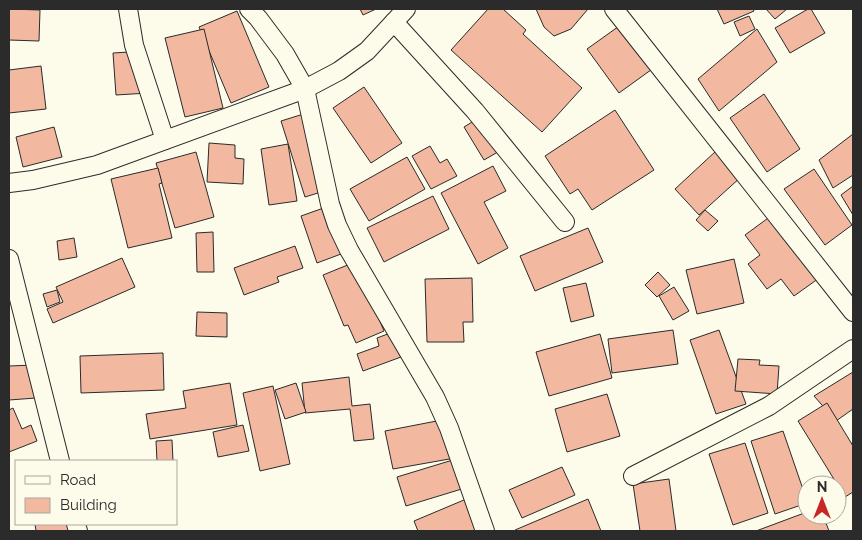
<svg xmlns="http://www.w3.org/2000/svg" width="862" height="540" viewBox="0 0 862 540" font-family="Raleway,sans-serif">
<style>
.building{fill:#f2b8a0;stroke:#2b2b2b}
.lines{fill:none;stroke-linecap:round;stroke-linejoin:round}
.street-casing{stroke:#2b2b2b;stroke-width:20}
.street{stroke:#fdfbea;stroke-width:18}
</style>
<rect width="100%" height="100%" fill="#fdfbea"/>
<!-- building -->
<g class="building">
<polygon points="9,9 40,10 39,41 9,40"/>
<polygon points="360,9 376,9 363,15"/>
<polygon points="488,9 503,9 526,30 523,34 582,88 542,132 451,50"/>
<polygon points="536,9 588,9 571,29 554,36 544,27"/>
<polygon points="717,9 753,9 754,11 724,24"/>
<polygon points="766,9 787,9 775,19"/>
<polygon points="808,9 811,9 825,33 790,53 775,28"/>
<polygon points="237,11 269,87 231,103 199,27"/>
<polygon points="749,16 755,29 740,36 734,22"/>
<polygon points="622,24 655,67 619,93 587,49"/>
<polygon points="204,29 223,108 185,117 165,38"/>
<polygon points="757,29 777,62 719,111 698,79"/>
<polygon points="145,51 148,93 116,95 113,53"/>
<polygon points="41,66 46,109 9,113 9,70"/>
<polygon points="364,87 402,143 371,163 333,108"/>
<polygon points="764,94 800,149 767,172 730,118"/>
<polygon points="615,110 654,170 592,210 578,189 570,194 545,156"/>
<polygon points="310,112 334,188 305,197 281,121"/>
<polygon points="482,116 503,149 484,160 464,127"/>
<polygon points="54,127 62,157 23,167 16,137"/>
<polygon points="853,134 853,175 833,188 819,160"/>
<polygon points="209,143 235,145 235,158 244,159 243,184 207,182"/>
<polygon points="288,144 297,201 269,205 261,149"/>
<polygon points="430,146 440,163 447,159 457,176 431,189 412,156"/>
<polygon points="716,151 741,177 699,215 675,189"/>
<polygon points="196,152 214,217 175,228 156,163"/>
<polygon points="407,157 425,189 369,221 350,189"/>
<polygon points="493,166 506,191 484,202 508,248 478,264 441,193"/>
<polygon points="158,168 162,183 159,184 172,238 128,248 111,179"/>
<polygon points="814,169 852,225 825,245 784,189"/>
<polygon points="853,186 853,215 841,195"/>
<polygon points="433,196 449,229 384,262 367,228"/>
<polygon points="332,205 349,251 317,263 301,216"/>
<polygon points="705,210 718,221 708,231 696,220"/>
<polygon points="775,213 822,276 794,296 781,279 767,289 748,264 760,255 745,235"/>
<polygon points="588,228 603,262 535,291 520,256"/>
<polygon points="213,232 214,272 197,272 196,233"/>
<polygon points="74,238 77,257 59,260 57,241"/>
<polygon points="295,246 303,268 277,277 279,282 244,295 234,268"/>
<polygon points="122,258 135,287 53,323 47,309 63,302 56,287"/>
<polygon points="734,259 744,303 697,314 686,270"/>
<polygon points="355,262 384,331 356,343 348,325 344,326 323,275"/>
<polygon points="658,272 670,285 657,297 645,285"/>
<polygon points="472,278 473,322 463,322 464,342 427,342 425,279"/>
<polygon points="586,283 594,316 571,322 563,288"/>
<polygon points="674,287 689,311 673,320 659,296"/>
<polygon points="57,290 60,302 47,307 43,294"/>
<polygon points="197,312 227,313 227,337 196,336"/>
<polygon points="673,330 678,364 612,373 608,339"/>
<polygon points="719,330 746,404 716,414 690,340"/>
<polygon points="393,332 401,357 363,371 357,354 379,346 377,338"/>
<polygon points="600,334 612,378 549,396 536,352"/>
<polygon points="163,353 164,390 81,393 80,356"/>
<polygon points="738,359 760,360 759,365 779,366 777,394 735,391"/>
<polygon points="34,365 36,398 9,400 9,366"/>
<polygon points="853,372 853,409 836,421 814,396"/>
<polygon points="349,377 352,406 370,404 374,439 354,441 350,409 305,413 302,383"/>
<polygon points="230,383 237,425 150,439 146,414 186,408 183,391"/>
<polygon points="296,383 306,412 285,419 275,390"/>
<polygon points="273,386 290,464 260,471 243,393"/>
<polygon points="607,394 620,436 567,452 555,409"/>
<polygon points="827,403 853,446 853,492 845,497 798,421"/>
<polygon points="13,408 22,429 31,425 37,441 9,452 9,410"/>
<polygon points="447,419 455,458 393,469 385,431"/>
<polygon points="243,425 249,451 218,457 213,432"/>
<polygon points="783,431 807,501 807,503 775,514 751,441"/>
<polygon points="172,440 173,461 157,461 156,441"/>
<polygon points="745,443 768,513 733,525 709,454"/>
<polygon points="456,459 465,488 406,506 397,477"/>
<polygon points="562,467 575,495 522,518 509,490"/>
<polygon points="669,479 676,531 640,531 633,484"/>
<polygon points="471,497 485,531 418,531 414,521"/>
<polygon points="588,499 601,531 515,531 515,530"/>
<polygon points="807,512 807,515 823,515 829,531 756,531"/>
<polygon points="35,524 71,524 72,531 36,531"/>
</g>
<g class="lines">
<!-- street casing -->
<g class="street-casing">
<g id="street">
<polyline points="128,9 134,45 165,140"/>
<polyline points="249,9 258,18 285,54 305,89 330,204 337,225 349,250 435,397 449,428 485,531"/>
<polyline points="614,9 853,312"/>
<polyline points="394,22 475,111 565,222"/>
<polyline points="9,183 33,180 97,165 305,89 339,71 367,51 406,9"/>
<polyline points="9,259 60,461"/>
<polyline points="633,476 769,406 853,349"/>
<polyline points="76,524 78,531"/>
</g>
</g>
<!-- street -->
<use href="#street" class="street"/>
</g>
<!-- border -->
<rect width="862" height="540" fill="none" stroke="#2b2b2b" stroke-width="20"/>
<!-- legend -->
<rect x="15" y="460" width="162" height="65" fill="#fdfbea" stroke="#a9a89e"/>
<rect x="25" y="476" width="25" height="8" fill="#fdfbea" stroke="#a9a89e"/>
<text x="60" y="485" font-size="15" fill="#2b2b2b">Road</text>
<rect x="25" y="498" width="25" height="15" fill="#f2b8a0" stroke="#a9a89e"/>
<text x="60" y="510" font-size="15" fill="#2b2b2b">Building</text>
<!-- north arrow -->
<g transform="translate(822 500)"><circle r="24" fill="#fdfbea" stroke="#a9a89e"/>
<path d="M0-4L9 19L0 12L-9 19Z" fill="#c62828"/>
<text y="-8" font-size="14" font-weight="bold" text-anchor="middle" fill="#2b2b2b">N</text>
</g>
</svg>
